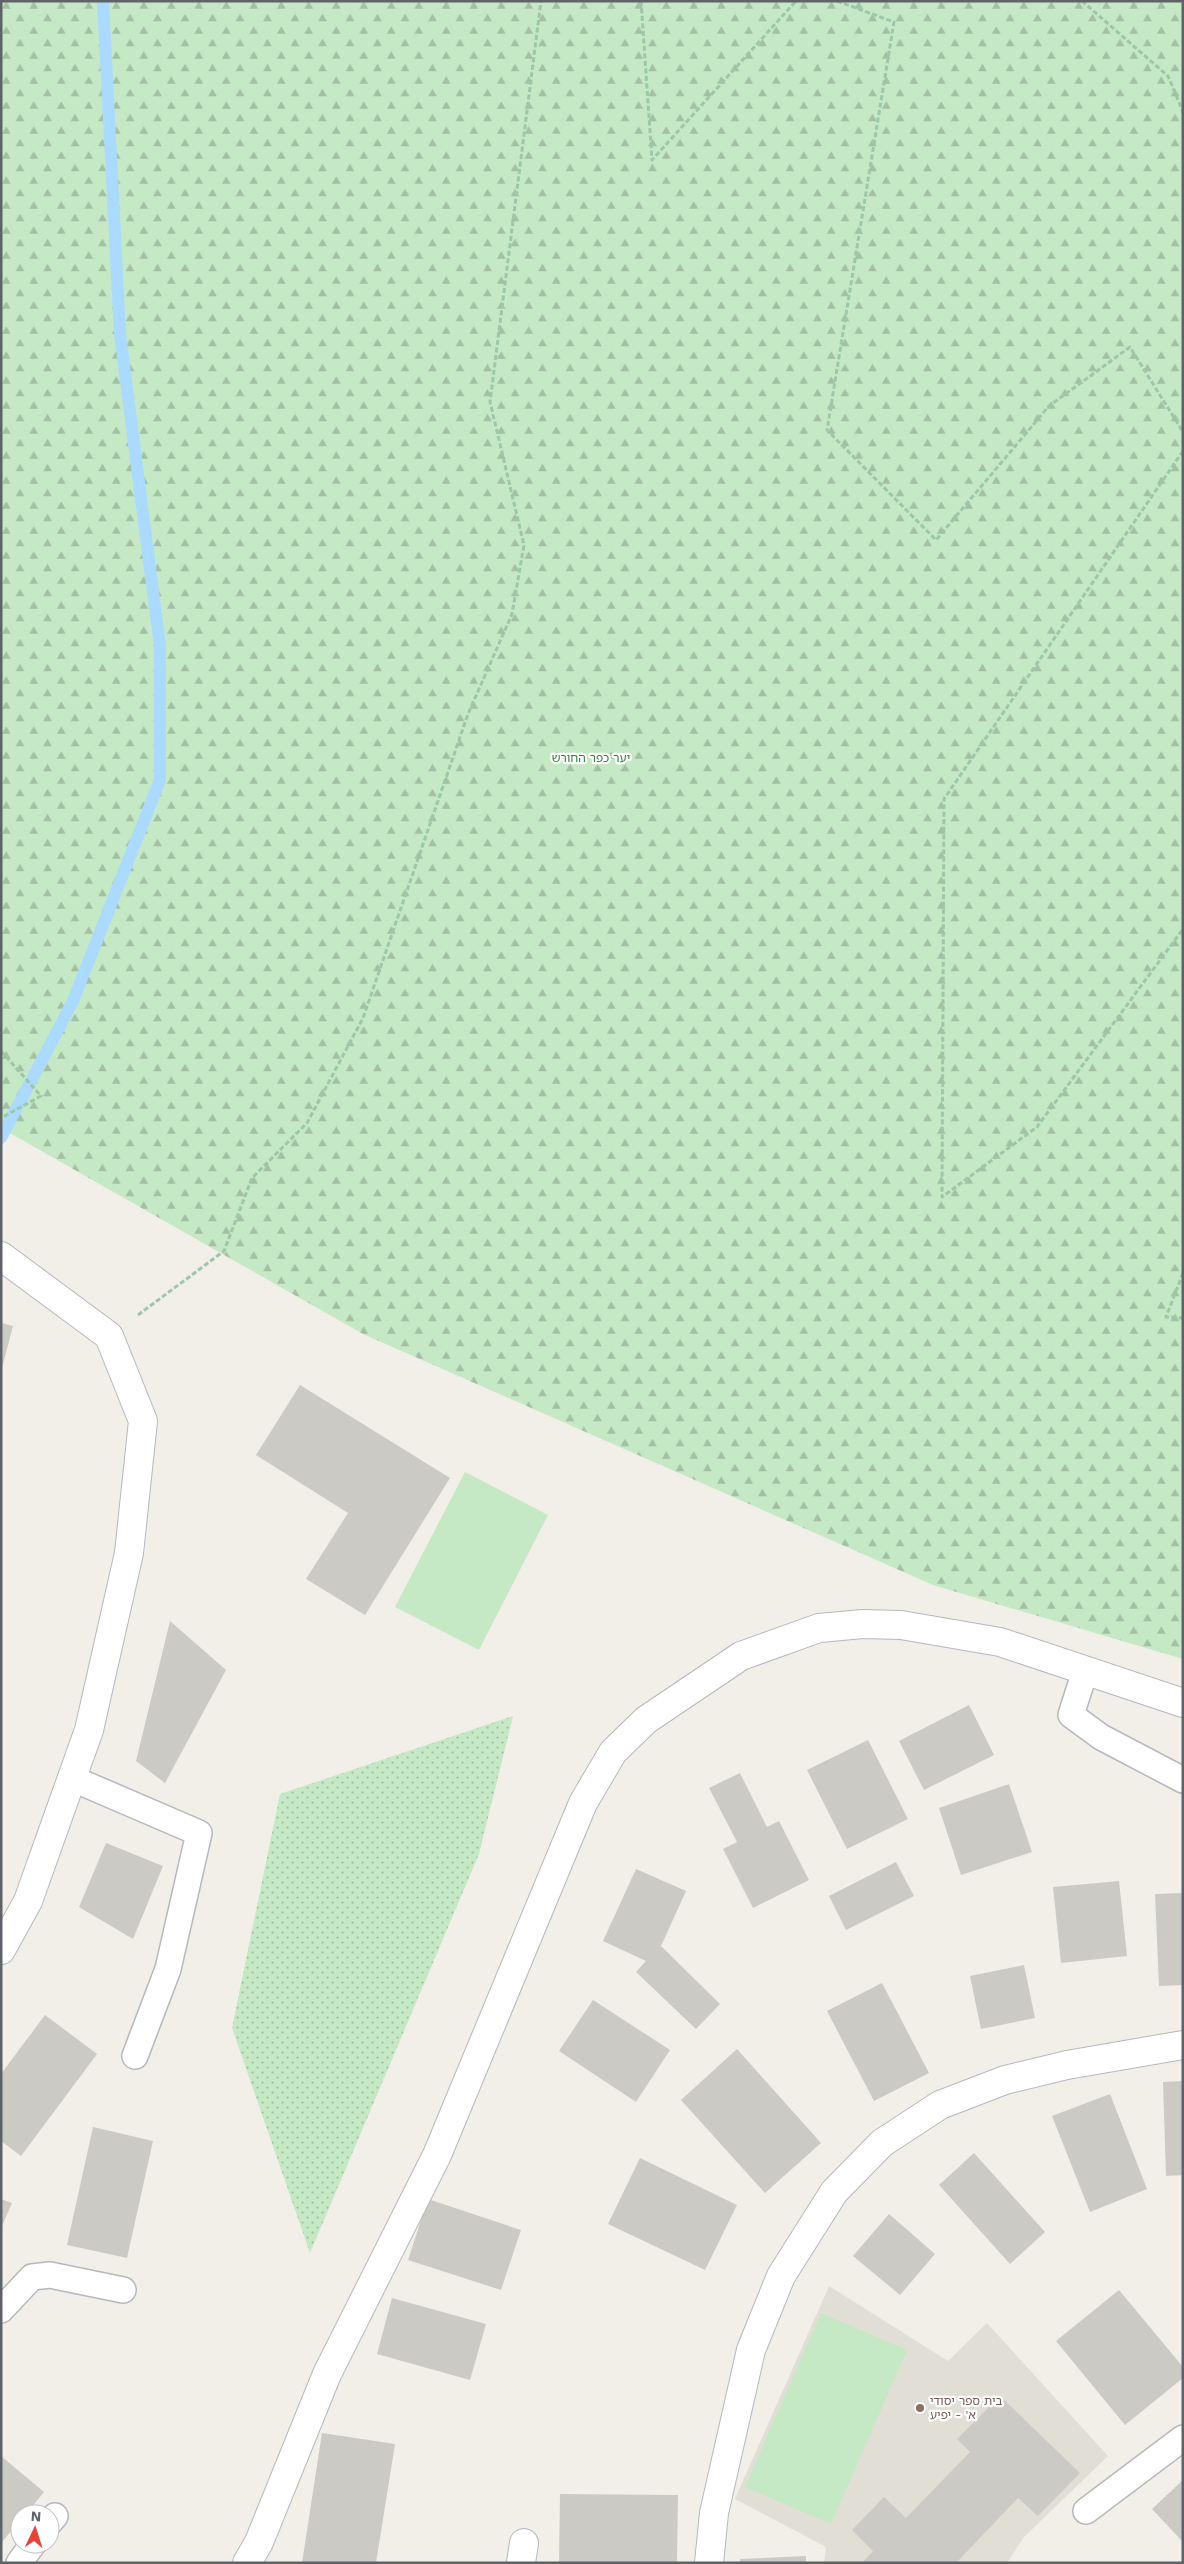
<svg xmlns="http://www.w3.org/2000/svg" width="1184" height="2564" viewBox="0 0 1184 2564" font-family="'Work Sans','Noto Sans Hebrew',sans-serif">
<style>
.education{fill:#e1ded6}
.grass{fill:url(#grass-dots)}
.forest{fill:url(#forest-firs)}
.green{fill:#c5e8c5}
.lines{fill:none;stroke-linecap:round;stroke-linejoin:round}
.stream{stroke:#aadaff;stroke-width:12}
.building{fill:#cccac5}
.lane-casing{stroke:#b5b8bc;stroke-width:28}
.street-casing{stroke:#b5b8bc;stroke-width:30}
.path{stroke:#9cc7a9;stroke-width:3;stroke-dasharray:5 2.5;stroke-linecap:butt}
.lane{stroke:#fff;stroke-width:25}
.street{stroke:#fff;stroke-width:28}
.education-dot{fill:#8d6e63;stroke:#fff;stroke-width:2}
.labels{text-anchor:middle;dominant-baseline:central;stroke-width:4.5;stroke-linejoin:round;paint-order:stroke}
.park-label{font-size:12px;fill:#348238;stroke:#fff}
.education-label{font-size:12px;fill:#785e54;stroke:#fff;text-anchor:start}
</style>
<defs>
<pattern id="grass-dots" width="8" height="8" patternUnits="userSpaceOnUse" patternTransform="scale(1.25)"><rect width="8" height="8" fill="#c5e8c5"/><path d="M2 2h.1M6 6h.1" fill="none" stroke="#a3c0a4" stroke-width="1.8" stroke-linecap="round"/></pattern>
<pattern id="forest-firs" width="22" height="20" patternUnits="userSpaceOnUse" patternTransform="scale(1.25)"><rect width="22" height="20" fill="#c5e8c5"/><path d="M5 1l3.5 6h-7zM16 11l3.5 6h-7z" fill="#a3c0a4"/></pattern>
</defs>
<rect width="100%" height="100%" fill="#f1efe8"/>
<!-- education -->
<polygon class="education" points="829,2286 948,2361 987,2323 1108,2456 1024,2537 1007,2563 824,2563 826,2547 735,2499"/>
<!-- grass -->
<polygon class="grass" points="513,1716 479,1854 310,2253 232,2028 280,1794"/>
<!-- forest -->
<polygon class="forest" points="1,1 1183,1 1183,1659 933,1585 363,1334 1,1128"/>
<!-- green -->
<g class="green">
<polygon points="465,1472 548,1515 479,1650 395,1607"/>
<polygon points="821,2313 907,2350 831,2524 745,2487"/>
</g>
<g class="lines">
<!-- stream -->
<polyline class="stream" points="1,1138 73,1001 160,780 160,646 120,334 103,1"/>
</g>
<!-- building -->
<g class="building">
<polygon points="1,1323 13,1326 2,1368 1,1368"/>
<polygon points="300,1385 450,1478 365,1615 306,1579 348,1513 256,1455"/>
<polygon points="170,1621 226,1670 165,1783 136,1761"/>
<polygon points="969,1705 994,1755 924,1790 899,1741"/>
<polygon points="868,1740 908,1819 847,1849 807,1770"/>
<polygon points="740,1773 767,1827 779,1821 809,1880 753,1908 723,1849 737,1842 709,1788"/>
<polygon points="1009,1784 1032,1852 961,1875 939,1808"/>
<polygon points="106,1843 163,1866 133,1939 79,1907"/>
<polygon points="896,1862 914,1896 846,1930 829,1896"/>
<polygon points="636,1869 686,1891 661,1946 720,2004 696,2029 636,1972 646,1961 603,1941"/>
<polygon points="1119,1881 1127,1956 1061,1963 1053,1887"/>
<polygon points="1183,1893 1183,1985 1159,1986 1155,1894"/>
<polygon points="1024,1965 1035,2018 981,2029 970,1976"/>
<polygon points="882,1983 929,2073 874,2101 827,2011"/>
<polygon points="593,2000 670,2050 636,2102 559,2051"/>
<polygon points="45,2015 97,2054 21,2156 1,2141 1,2074"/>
<polygon points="737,2049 821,2143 765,2193 681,2100"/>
<polygon points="1183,2081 1183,2175 1166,2176 1163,2082"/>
<polygon points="1110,2094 1147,2189 1090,2212 1052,2116"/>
<polygon points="93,2127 153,2141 127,2258 67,2245"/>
<polygon points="974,2153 1045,2232 1010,2264 939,2185"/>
<polygon points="640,2158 737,2205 705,2270 608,2224"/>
<polygon points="1,2199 12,2203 1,2228"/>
<polygon points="428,2199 521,2230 501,2290 408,2260"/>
<polygon points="889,2214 935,2254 900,2295 853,2256"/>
<polygon points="1119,2290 1183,2367 1183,2378 1125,2425 1056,2341"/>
<polygon points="392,2298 486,2324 470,2380 377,2354"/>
<polygon points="1000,2396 1080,2473 1038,2516 1018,2498 956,2563 862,2563 873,2551 852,2530 884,2497 906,2518 970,2452 957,2439"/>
<polygon points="322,2433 395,2444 376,2563 302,2563"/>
<polygon points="1,2456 44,2492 26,2514 20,2514 20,2521 1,2543"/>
<polygon points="1183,2480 1183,2542 1152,2509"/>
<polygon points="560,2494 678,2495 677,2563 559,2563"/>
<polygon points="806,2556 806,2563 740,2563 740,2559"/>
</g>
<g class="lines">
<!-- lane casing -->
<g class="lane-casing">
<g id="lane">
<polyline points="1085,1671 1071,1715 1101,1737 1183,1780"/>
<polyline points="71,1778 199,1833 168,1969 135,2056"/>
<polyline points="1,2310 32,2277 50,2275 123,2290"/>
<polyline points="1086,2511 1183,2438"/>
<polyline points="50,2522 55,2516"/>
<polyline points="19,2563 33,2544"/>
</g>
</g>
<!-- street casing -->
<g class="street-casing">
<g id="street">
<polyline points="1,1256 109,1336 143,1421 129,1553 89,1730 28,1901 1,1950"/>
<polyline points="247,2563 259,2542 327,2374 437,2155 583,1803 613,1752 646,1720 741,1656 819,1628 863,1624 901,1625 1000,1642 1183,1703"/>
<polyline points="521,2563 524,2543"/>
<polyline points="709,2563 714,2513 751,2350 781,2276 834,2192 882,2143 940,2105 1005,2080 1067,2065 1183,2045"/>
</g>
</g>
<!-- path -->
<g class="path">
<polyline points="641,1 652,160 796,1"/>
<polyline points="837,1 894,22 827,430 936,540 1049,406 1130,347 1183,432"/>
<polyline points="1082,1 1168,76 1183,112"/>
<polyline points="1183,451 944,799 942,1197 1037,1127 1183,929"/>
<polyline points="1,1051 41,1096 1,1118"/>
<polyline points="1183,1273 1166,1317 1183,1318"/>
<polyline points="138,1315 224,1251 252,1178 307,1123 363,1018 468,714 512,614 524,545 490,402 541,1"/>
</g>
<!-- lane -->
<use href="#lane" class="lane"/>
<!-- street -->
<use href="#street" class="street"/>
</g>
<!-- markers -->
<circle class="education-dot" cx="920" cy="2408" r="5"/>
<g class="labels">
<!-- park labels -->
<g class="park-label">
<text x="591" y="758">יער כפר החורש</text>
</g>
<!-- education labels -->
<g class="education-label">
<text x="930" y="2401">בית ספר יסודי<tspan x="930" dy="14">א' - יפיע</tspan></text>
</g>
</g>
<!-- border -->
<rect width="1184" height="2564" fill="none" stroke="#5f6368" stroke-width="5"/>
<!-- north arrow -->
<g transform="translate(35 2529) rotate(4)"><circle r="24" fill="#ffffff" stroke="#bfc1c3"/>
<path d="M0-4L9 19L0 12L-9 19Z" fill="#ea4335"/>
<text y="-8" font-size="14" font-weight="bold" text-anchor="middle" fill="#5f6368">N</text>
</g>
</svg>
